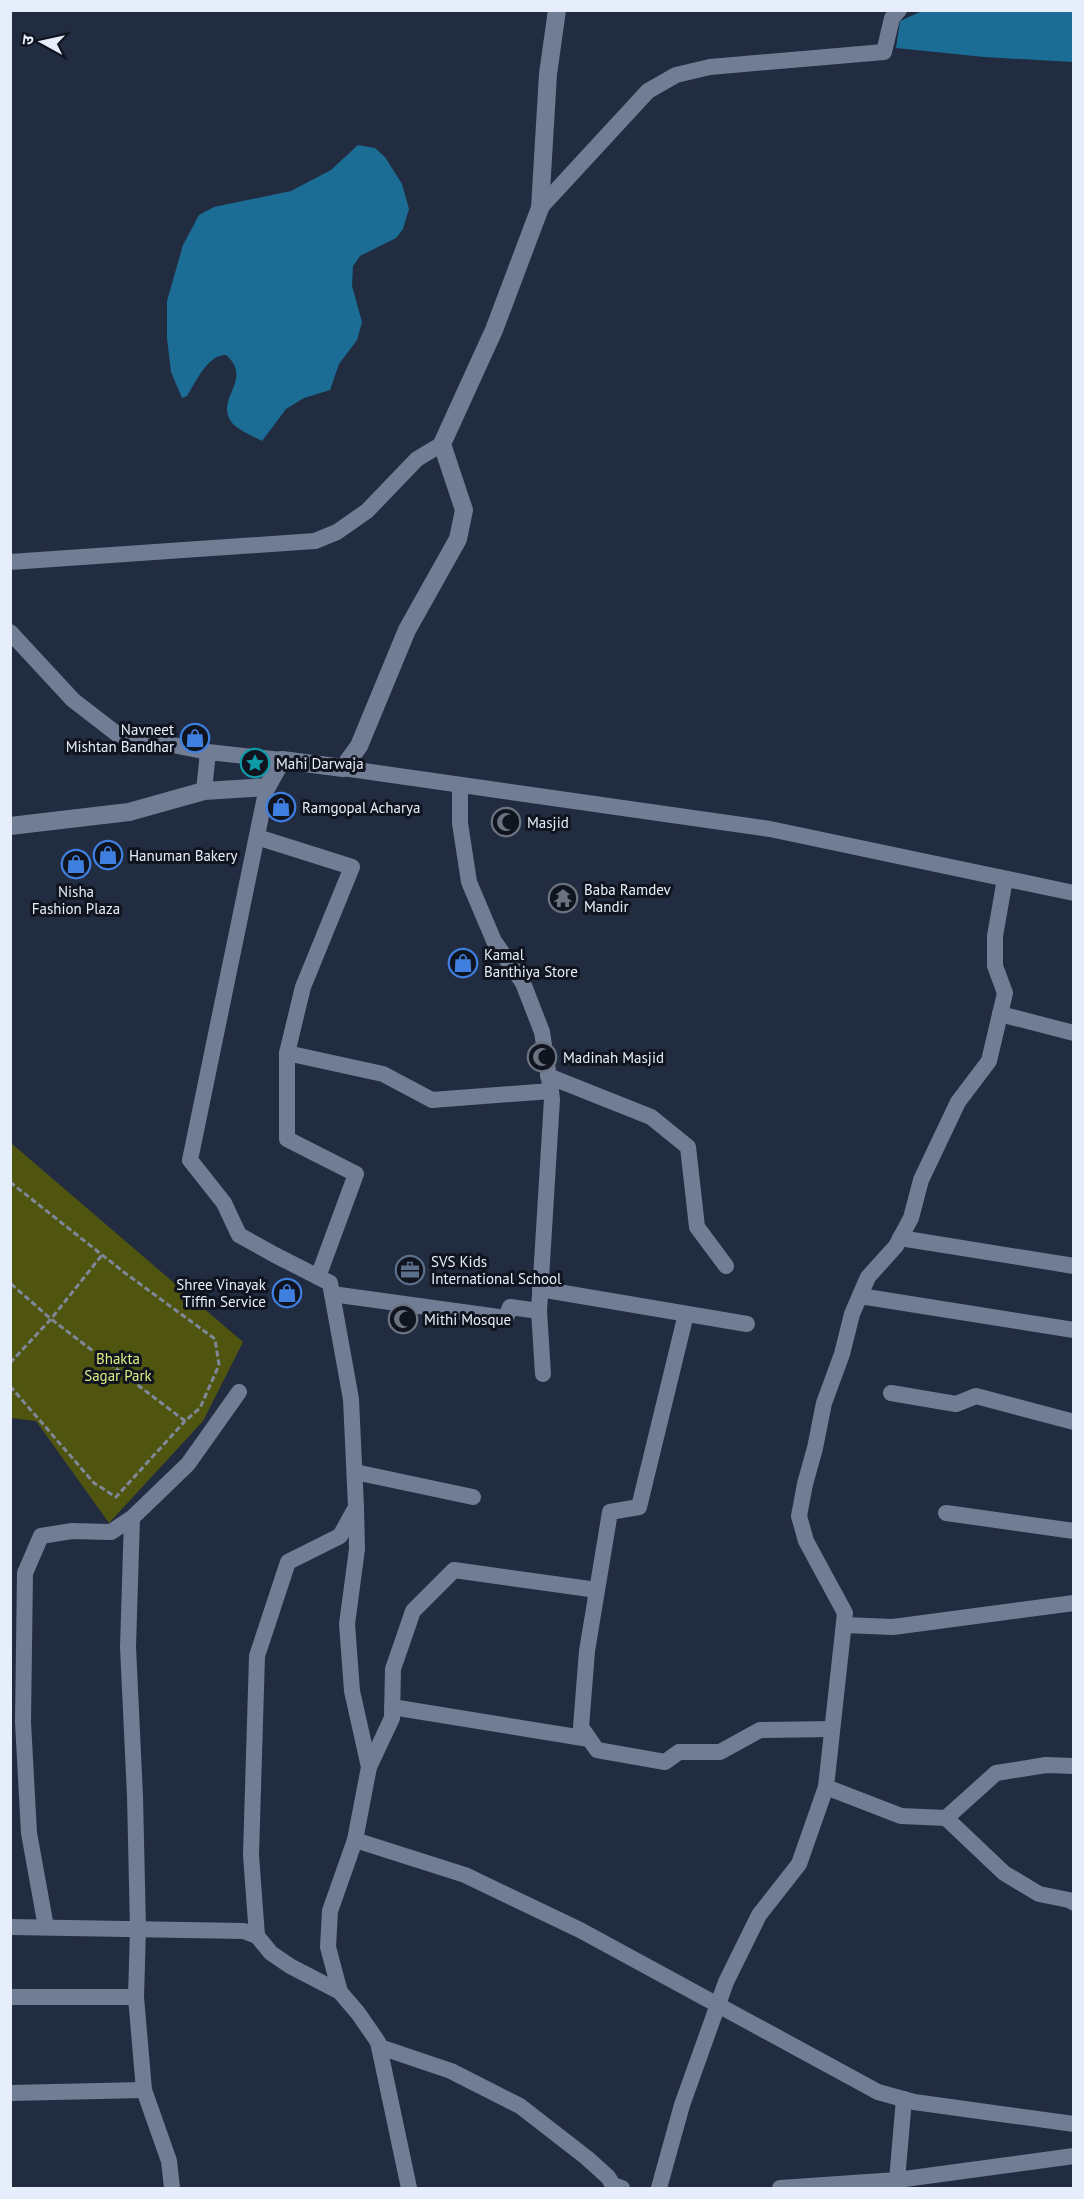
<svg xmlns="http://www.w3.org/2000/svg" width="1084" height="2199" viewBox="0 0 1084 2199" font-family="'PT Sans','Noto Sans Devanagari',sans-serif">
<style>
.green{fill:#4f550f}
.water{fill:#1b6d95}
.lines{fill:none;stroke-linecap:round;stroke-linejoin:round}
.path{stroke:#7f8798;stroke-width:3;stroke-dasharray:6 3;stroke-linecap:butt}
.minor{stroke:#717c95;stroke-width:16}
.tertiary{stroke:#717c95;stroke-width:18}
.labels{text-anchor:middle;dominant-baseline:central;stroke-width:6;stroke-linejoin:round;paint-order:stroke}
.poi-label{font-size:15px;fill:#e7eefb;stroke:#10141e;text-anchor:start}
.park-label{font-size:15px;fill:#e0ec84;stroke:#10141e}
</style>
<rect width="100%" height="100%" fill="#222c40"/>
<!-- green -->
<polygon class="green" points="11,1143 243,1342 203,1421 109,1523 36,1421 11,1418"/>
<!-- water -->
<g class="water">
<polygon points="922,11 1073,11 1073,62 984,57 896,48 900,21"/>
<path d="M358 145 375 148 385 157 402 184 409 209 403 229 396 238 360 256 353 266 352 286 362 322 357 340 339 364 330 390 304 398 286 409 262 441C253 436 240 431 233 424 212 400 255 380 226 355 207 355 196 382 187 396L182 398 171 372 167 338V301L183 245 199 215 214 207 291 191 331 170Z"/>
</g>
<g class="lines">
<!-- path -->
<g class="path">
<polyline points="10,1182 125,1273 215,1339 219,1365 200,1408 185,1421 51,1319 10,1283"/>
<polyline points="10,1363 51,1319 102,1255"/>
<polyline points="10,1386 94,1483 116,1497 185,1421"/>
</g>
<!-- minor -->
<g class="minor">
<polyline points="540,208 648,91 676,75 710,67 884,52 892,18 899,10"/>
<polyline points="10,562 315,541 337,532 367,511 417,459 442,444"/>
<polyline points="10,632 73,700 117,734 208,752"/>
<polyline points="343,768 770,829 1074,893"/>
<polyline points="460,786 460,823 469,882 494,941 523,983 542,1032 551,1091 552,1099 539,1311 543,1374"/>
<polyline points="204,791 208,752 282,760"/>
<polyline points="257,837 352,867 303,987 287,1053 287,1139 356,1174 318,1277"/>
<polyline points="1000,1014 1074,1033"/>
<polyline points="287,1053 383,1074 432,1100 551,1091"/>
<polyline points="548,1076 651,1117 688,1147 697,1227 726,1266"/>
<polyline points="900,1238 1074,1266"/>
<polyline points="540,1289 747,1324"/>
<polyline points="332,1294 506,1318 510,1307 539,1311"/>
<polyline points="860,1296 1074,1330"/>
<polyline points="686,1314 639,1507 610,1512 587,1651 581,1727 597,1750 665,1762 679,1752 720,1752 760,1730 832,1729"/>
<polyline points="891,1393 956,1404 976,1396 1074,1422"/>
<polyline points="355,1472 473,1497"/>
<polyline points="946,1513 1074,1531"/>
<polyline points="132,1518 128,1647 135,1796 138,1929 136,1997 144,2090 169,2161 172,2188"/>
<polyline points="844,1625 893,1627 1074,1603"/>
<polyline points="392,1707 589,1739"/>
<polyline points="369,1767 392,1718 393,1669 413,1611 454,1570 597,1590"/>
<polyline points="826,1787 901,1816 946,1818 996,1773 1046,1765 1074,1766"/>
<polyline points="946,1818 1004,1873 1039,1894 1069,1900 1074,1903"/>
<polyline points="355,1840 465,1875 580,1930 878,2092 914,2102 1074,2124"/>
<polyline points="10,1927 244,1931 257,1936 271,1953 290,1966 340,1992 358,2013 378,2042 409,2188"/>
<polyline points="46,1927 29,1833 23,1722 25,1573 41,1536 72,1531 111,1532 132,1518 188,1464 239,1392"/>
<polyline points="257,1936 251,1855 257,1656 288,1562 340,1536 356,1507 351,1399 330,1283 275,1255 239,1235 224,1203 190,1160 267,787"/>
<polyline points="340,1992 328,1947 330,1911 355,1840 369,1767 352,1691 347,1624 357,1549 356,1508"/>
<polyline points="10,1997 136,1997"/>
<polyline points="380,2047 451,2071 520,2106 587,2158 608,2177 613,2185 622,2188"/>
<polyline points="10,2093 144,2090"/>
<polyline points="897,2180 904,2099"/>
<polyline points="659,2188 682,2105 726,1982 759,1915 799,1864 826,1787 845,1613 806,1541 799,1516 805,1484 815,1448 824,1403 842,1354 852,1314 868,1277 896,1246 911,1218 921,1180 958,1102 989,1061 1005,993 995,966 995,936 1005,879"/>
<polyline points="780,2188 897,2180 1074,2156"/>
</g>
<!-- tertiary -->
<polyline class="tertiary" points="10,826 129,812 204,791 267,787 282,760 343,768 359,746 407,630 458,539 464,510 442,444 494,330 540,208 548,74 557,10"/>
</g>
<!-- icons -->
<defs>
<g id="shop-ring" transform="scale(1.5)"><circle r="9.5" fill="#10141e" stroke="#3f7fe0" stroke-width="1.5"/><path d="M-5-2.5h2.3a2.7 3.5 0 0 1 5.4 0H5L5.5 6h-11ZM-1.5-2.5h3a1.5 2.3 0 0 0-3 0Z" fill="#3f7fe0"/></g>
<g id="sight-ring" transform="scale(1.5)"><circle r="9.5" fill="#10141e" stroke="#0f9aa8" stroke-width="1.5"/><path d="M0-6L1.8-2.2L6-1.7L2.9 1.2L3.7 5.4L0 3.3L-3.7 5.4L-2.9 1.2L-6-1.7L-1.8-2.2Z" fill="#0f9aa8"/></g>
<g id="mosque-ring" transform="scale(1.5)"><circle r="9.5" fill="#10141e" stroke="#6b7280" stroke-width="1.5"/><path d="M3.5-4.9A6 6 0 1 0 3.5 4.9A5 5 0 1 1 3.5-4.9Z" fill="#6b7280"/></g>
<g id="temple-ring" transform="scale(1.5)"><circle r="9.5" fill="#10141e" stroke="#6b7280" stroke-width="1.5"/><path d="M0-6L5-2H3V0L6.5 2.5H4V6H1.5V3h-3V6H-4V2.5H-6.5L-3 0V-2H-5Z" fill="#6b7280"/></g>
<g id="office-ring" transform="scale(1.5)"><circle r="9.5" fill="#10141e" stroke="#5c6f8a" stroke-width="1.5"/><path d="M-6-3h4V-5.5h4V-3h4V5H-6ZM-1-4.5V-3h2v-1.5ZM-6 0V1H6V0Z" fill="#5c6f8a"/></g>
</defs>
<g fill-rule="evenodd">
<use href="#shop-ring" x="195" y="738"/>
<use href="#sight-ring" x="255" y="763"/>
<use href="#shop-ring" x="281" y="807"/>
<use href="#mosque-ring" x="506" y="822"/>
<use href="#shop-ring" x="108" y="855"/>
<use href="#shop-ring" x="76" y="864"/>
<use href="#temple-ring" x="563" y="898"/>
<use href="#shop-ring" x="463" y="963"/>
<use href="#mosque-ring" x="542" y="1057"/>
<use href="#office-ring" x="410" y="1270"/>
<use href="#shop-ring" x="287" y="1293"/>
<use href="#mosque-ring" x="403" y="1319"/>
</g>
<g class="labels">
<!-- poi labels -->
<g class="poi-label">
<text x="174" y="729" text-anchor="end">Navneet<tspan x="174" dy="17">Mishtan Bandhar</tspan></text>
<text x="276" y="763">Mahi Darwaja</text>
<text x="302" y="807">Ramgopal Acharya</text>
<text x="527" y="822">Masjid</text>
<text x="129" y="855">Hanuman Bakery</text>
<text x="584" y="889">Baba Ramdev<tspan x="584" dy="17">Mandir</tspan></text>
<text x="76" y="891" text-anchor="middle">Nisha<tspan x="76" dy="17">Fashion Plaza</tspan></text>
<text x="484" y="954">Kamal<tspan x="484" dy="17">Banthiya Store</tspan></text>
<text x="563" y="1057">Madinah Masjid</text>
<text x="431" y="1261">SVS Kids<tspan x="431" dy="17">International School</tspan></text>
<text x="266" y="1284" text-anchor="end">Shree Vinayak<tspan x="266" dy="17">Tiffin Service</tspan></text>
<text x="424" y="1319">Mithi Mosque</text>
</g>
<!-- park labels -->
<g class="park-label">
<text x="118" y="1358">Bhakta<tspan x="118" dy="17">Sagar Park</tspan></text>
</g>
</g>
<!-- border -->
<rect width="1084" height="2199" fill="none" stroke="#e7eefb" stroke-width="24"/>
<!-- north arrow -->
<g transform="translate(42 42) rotate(278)" stroke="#10141e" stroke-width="4.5" paint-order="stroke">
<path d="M0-4.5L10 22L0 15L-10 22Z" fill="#e7eefb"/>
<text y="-9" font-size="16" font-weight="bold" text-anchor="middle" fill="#e7eefb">उ</text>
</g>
</svg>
